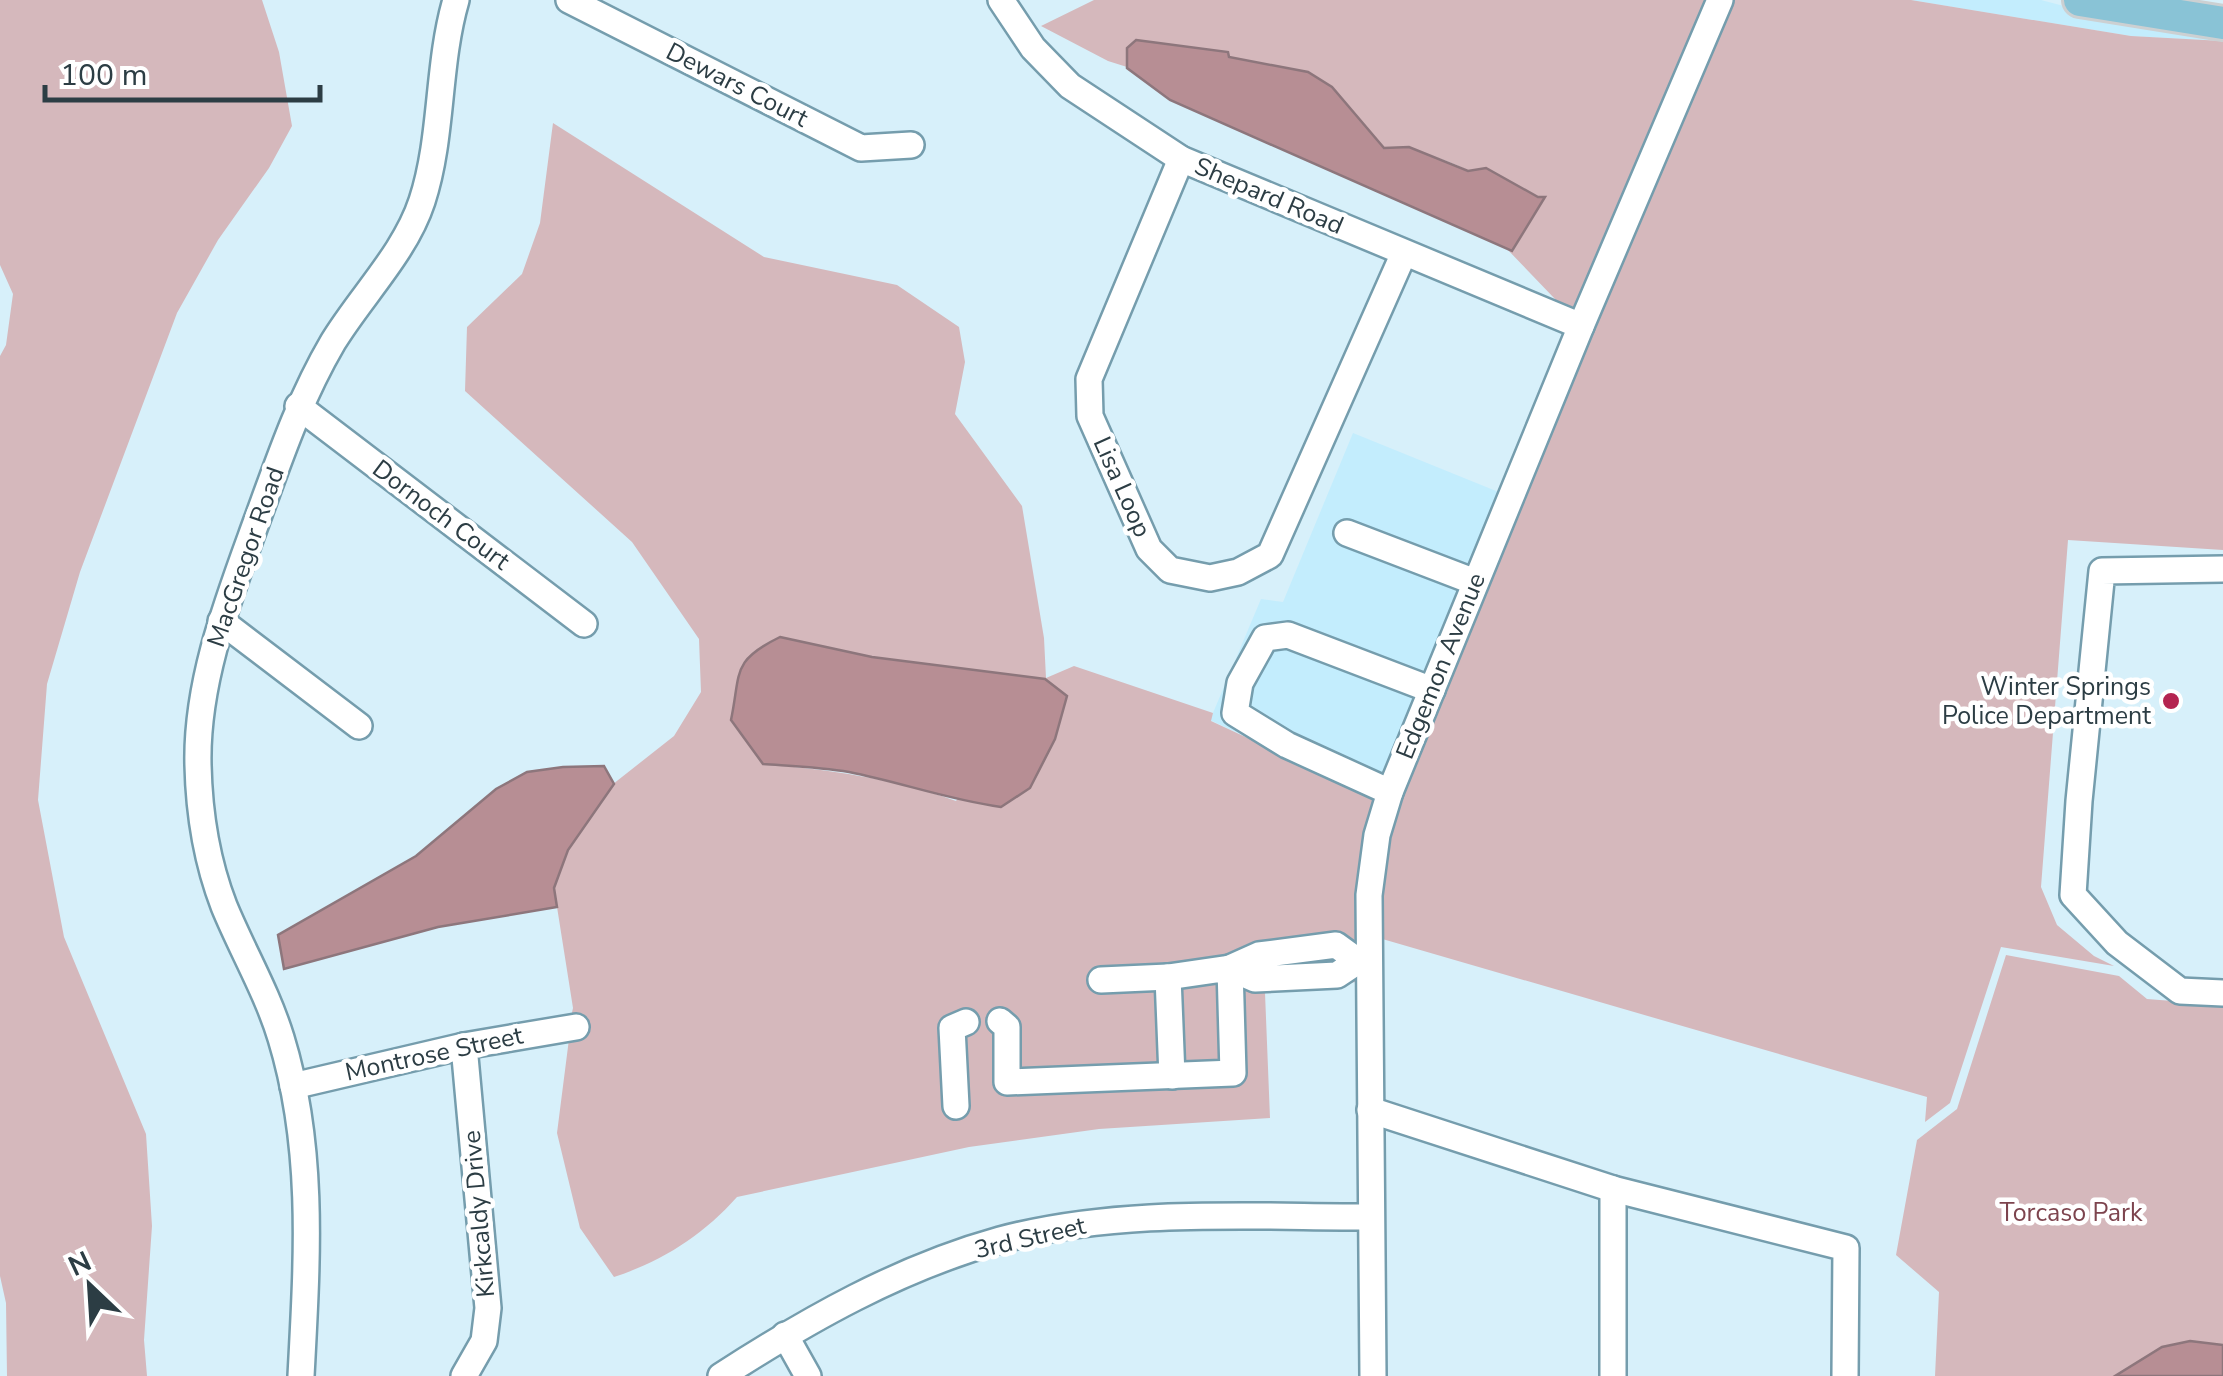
<svg xmlns="http://www.w3.org/2000/svg" width="2223" height="1376" viewBox="0 0 2223 1376" font-family="'Nunito Sans',sans-serif">
<style>
.built{fill:#c3edfd}
.green{fill:#d5b8bc;fill-rule:evenodd}
.water{fill:#b78e94;stroke:#8d767c;stroke-width:2.5}
.lines{fill:none;stroke-linecap:round;stroke-linejoin:round}
.minor-casing{stroke:#759dad;stroke-width:30}
.major-casing{stroke:#ccd0d2;stroke-width:38}
.minor{stroke:#fff;stroke-width:25}
.major{stroke:#89c3d6;stroke-width:32}
.poi-dot{fill:#b42450;stroke:#fff;stroke-width:4}
.labels{text-anchor:middle;dominant-baseline:central;stroke-width:9;stroke-linejoin:round;paint-order:stroke}
.street-label{font-size:25px;fill:#2c3d44;stroke:#fff}
.poi-label{font-size:25px;fill:#2c3d44;stroke:#fff;text-anchor:end}
.park-label{font-size:25px;fill:#7d444e;stroke:#fff}
</style>
<rect width="100%" height="100%" fill="#d7f0fa"/>
<!-- built -->
<g class="built">
<polygon points="1911,0 2041,0 2079,10 2223,34 2223,41 2131,36"/>
<polygon points="1353,433 1501,493 1378,798 1210,720 1261,599 1283,602"/>
</g>
<!-- green -->
<g class="green">
<polygon points="0,0 262,0 279,52 292,126 269,168 218,240 177,313 80,572 47,684 38,800 64,937 146,1134 152,1226 144,1340 147,1376 7,1376 6,1303 0,1276 0,356 6,345 13,294 0,265"/>
<path d="M1094 0H1709L1576 313 1556 305 1555 299 1507 249 1513 251 1544 197C1488 189 1442 146 1384 148L1332 87 1262 64 1228 57 1227 52 1137 40 1127 48V67L1108 61 1041 26Z"/>
<path d="M1731 0H1911L2131 36 2223 41V550L2068 540 2041 887 2057 925 2094 956 2114 966 2001 947 1950 1103 1925 1122 1927 1097 1379 938C1379 889 1385 844 1399 796Z"/>
<path d="M553 123 764 257 897 285 959 327 965 362 955 414 1022 506 1044 638 1046 678 1074 666 1213 713 1211 721 1378 798 1360 970 1356 982 1265 993 1270 1118 1099 1129 969 1147 737 1197C703 1235 663 1261 614 1277L580 1228 557 1133 569 1039 587 1036 583 1016 571 1017 573 1008 554 888 568 850 608 788 674 736 701 692 699 639 632 542 465 391 467 327 522 274 540 223ZM780 637 872 657 1045 679 956 801C892 778 830 770 763 764L731 720 735 703Z"/>
<polygon points="2006,955 2119,976 2147,999 2223,1005 2223,1376 1935,1376 1939,1292 1896,1255 1917,1140 1957,1109"/>
</g>
<!-- water -->
<g class="water">
<polygon points="1136,40 1228,52 1229,57 1308,72 1332,87 1384,148 1409,147 1468,171 1486,168 1538,197 1545,197 1512,251 1170,100 1127,68 1127,48"/>
<path d="M780 637 872 657 1045 679 1067 696 1055 739 1030 788 1001 807C949 800 900 782 849 772 821 767 791 766 763 764L731 720C741 672 731 661 780 637Z"/>
<polygon points="604,766 614,784 568,850 554,888 557,907 438,927 284,969 278,935 416,856 496,789 527,772 563,767"/>
<polygon points="2190,1341 2223,1345 2223,1376 2115,1376 2162,1347"/>
</g>
<g class="lines">
<!-- minor casing -->
<g class="minor-casing">
<g id="minor">
<polyline points="569,0 861,148 911,145"/>
<polyline points="1001,0 1033,48 1070,86 1181,159 1581,326"/>
<polyline points="1181,159 1089,379 1090,416 1149,549 1170,570 1210,578 1238,572 1270,555 1404,253"/>
<polyline points="298,406 584,624"/>
<polyline points="1347,533 1475,582"/>
<polyline points="2223,569 2102,571 2079,801 2073,895 2117,943 2180,991 2223,993"/>
<polyline points="221,621 359,726"/>
<polyline points="1390,792 1287,745 1235,713 1240,683 1265,638 1288,635 1432,690"/>
<polyline points="1358,961 1336,945 1259,955 1230,968 1255,979 1337,975 1358,961 1369,960"/>
<polyline points="1168,977 1172,1076"/>
<polyline points="1000,1021 1007,1027 1007,1082 1233,1073 1230,968 1168,977 1101,980"/>
<polyline points="293,1086 464,1046 576,1027"/>
<polyline points="956,1106 952,1028 966,1022"/>
<polyline points="1370,1110 1613,1189 1846,1248 1845,1376"/>
<polyline points="1613,1189 1613,1376"/>
<polyline points="785,1335 808,1376"/>
<path d="M301 1376C307 1261 315 1149 281 1038 267 992 242 950 224 906 207 862 199 811 198 765 196 682 228 600 256 523 279 460 299 400 333 342 361 296 405 253 422 201 443 137 437 65 456 0"/>
<polyline points="464,1376 484,1341 488,1308 464,1046"/>
<path d="M721 1376C808 1320 899 1268 1000 1240 1119 1208 1247 1217 1370 1217"/>
<polyline points="1373,1376 1369,895 1377,835 1390,792 1581,326 1720,0"/>
</g>
</g>
<!-- major casing -->
<g class="major-casing">
<polyline id="major" points="2080,0 2223,23"/>
</g>
<!-- minor -->
<use href="#minor" class="minor"/>
<!-- major -->
<use href="#major" class="major"/>
</g>
<!-- markers -->
<circle class="poi-dot" cx="2171" cy="701" r="10"/>
<g class="labels">
<!-- street labels -->
<g class="street-label">
<text transform="translate(737 85) rotate(27)">Dewars Court</text>
<text transform="translate(1269 196) rotate(23)">Shepard Road</text>
<text transform="translate(1122 487) rotate(66)">Lisa Loop</text>
<text transform="translate(441 515) rotate(37)">Dornoch Court</text>
<text transform="translate(246 557) rotate(-71)">MacGregor Road</text>
<text transform="translate(1441 666) rotate(-68)">Edgemon Avenue</text>
<text transform="translate(434 1054) rotate(-12)">Montrose Street</text>
<text transform="translate(479 1214) rotate(-95)">Kirkcaldy Drive</text>
<text transform="translate(1030 1238) rotate(-13)">3rd Street</text>
</g>
<!-- poi labels -->
<g class="poi-label">
<text x="2151" y="687">Winter Springs<tspan x="2151" dy="29">Police Department</tspan></text>
</g>
<!-- park labels -->
<g class="park-label">
<text x="2071" y="1213">Torcaso Park</text>
</g>
</g>
<!-- north arrow -->
<g transform="translate(90 1286) rotate(335)" stroke="#ffffff" stroke-width="8" paint-order="stroke">
<path d="M0-8L18 38L0 25L-18 38Z" fill="#2c3d44"/>
<text y="-15" font-size="28" font-weight="bold" text-anchor="middle" fill="#2c3d44">N</text>
</g>
<!-- scale -->
<path d="M45 85v15h275v-15" fill="none" stroke="#2c3d44" stroke-width="5"/>
<text x="60" y="85" font-size="30" fill="#2c3d44" stroke="#ffffff" stroke-width="8" paint-order="stroke">100 m</text>
</svg>
